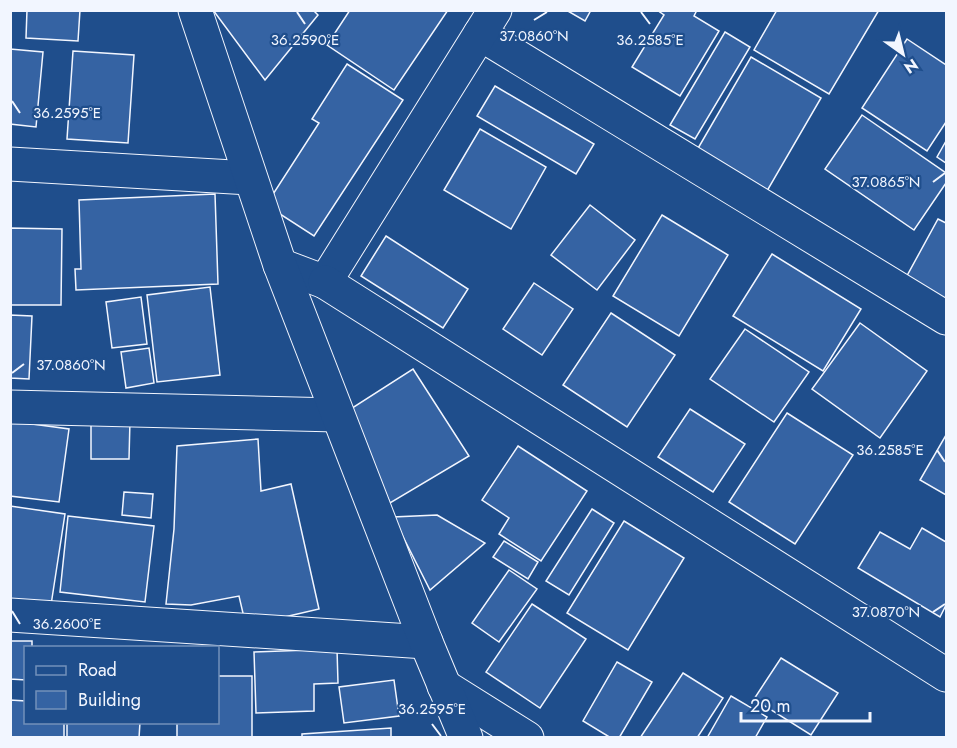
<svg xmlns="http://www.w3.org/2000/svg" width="957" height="748" viewBox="0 0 957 748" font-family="Jost,sans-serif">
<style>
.building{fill:#3563a3;stroke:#f2f6ff;stroke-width:1.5}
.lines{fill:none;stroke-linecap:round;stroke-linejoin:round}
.street-casing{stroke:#f2f6ff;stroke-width:35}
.secondary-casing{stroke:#f2f6ff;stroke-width:35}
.street{stroke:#1f4e8c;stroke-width:33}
.secondary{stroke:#1f4e8c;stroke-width:33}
.ticks{fill:none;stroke:#f2f6ff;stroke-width:2}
.ticks-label{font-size:15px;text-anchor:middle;fill:#f2f6ff;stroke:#1f4e8c;stroke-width:4.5;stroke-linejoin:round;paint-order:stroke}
</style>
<rect width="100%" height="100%" fill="#1f4e8c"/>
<!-- building -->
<g class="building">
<polygon points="27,10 80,10 78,41 26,38"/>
<polygon points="213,10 313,10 318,15 265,80"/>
<polygon points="350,10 448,10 394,90 327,45"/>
<polygon points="566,10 591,10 585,21"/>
<polygon points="657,10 697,10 694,16 719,31 680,96 632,67 664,15"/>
<polygon points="777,10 879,10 829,94 754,50"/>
<polygon points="725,32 750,47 695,139 670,125"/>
<polygon points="907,39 946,65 946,122 927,151 862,108"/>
<polygon points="10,49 43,52 36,127 10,124"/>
<polygon points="73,51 134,55 128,143 67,139"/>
<polygon points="751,57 821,98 767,191 697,150"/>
<polygon points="347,64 403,100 314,236 266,205 319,123 312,119"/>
<polygon points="495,86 594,144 576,174 477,116"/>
<polygon points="862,115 946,173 946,183 914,230 825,169"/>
<polygon points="480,129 546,167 511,229 444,190"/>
<polygon points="946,141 946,163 937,157"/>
<polygon points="215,194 218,284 76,290 75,269 81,269 79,200"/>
<polygon points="590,205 635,240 597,290 551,255"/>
<polygon points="662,215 728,255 679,336 613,296"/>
<polygon points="938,219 946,223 946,306 903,283"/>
<polygon points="10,228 62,229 61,305 10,305"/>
<polygon points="386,236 468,289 443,328 361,276"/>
<polygon points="772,254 861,309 823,371 733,316"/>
<polygon points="534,283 573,309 542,355 503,329"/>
<polygon points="210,287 220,375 157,382 147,295"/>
<polygon points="141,297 147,344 112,348 106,302"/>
<polygon points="611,313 675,355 627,427 563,385"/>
<polygon points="10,315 32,316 29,379 10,378"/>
<polygon points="860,323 927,371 880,438 812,389"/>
<polygon points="745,329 809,372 774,422 710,379"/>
<polygon points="149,348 154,383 126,388 121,352"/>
<polygon points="413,369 469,456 390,503 349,410"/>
<polygon points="690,409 745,444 713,492 658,457"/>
<polygon points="787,413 853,455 795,544 729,502"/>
<polygon points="91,420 130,420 129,459 91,459"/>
<polygon points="10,421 69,429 59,502 10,496"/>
<polygon points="946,435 946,495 920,480"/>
<polygon points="258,439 261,491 291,484 319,609 246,626 239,596 191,605 166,604 174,529 177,446"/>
<polygon points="518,446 587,491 541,561 499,534 509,518 482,500"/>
<polygon points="124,492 153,494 151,518 122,515"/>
<polygon points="10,506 65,514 51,605 10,599"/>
<polygon points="592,509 614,523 569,595 546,581"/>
<polygon points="437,515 485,543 430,590 393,517"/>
<polygon points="68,516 154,526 145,602 60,592"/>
<polygon points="624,521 684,558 628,650 567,613"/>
<polygon points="922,528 946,542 946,605 940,617 858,568 880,532 910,549"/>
<polygon points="504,541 538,562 528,579 493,557"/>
<polygon points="509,570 537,589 499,642 472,623"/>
<polygon points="532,604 586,639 540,708 486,672"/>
<polygon points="10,641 32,641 32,648 26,648 26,680 10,679"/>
<polygon points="337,649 338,683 314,684 314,711 256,713 254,652"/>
<polygon points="781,658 838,693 811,735 754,699"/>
<polygon points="617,662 652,682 619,738 611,738 583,721"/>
<polygon points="683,673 723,698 697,738 640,738"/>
<polygon points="218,676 252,676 252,738 177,738 177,722 218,722"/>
<polygon points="394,680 399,716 344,723 339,687"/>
<polygon points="731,696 767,717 755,738 707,738"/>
<polygon points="10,700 26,701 26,722 64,722 64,738 10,738"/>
<polygon points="67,722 140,722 139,738 67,738"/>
<polygon points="391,728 391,738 302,738 302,734"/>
</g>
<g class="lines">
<!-- street casing -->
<g class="street-casing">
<g id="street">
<polyline points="480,34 946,318"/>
<polyline points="10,164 250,178"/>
<polyline points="280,265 325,282 495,10"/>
<polyline points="325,282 946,675"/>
<polyline points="10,407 337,415"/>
<polyline points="10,615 426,642"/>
<polyline points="444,686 527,738"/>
</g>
</g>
<!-- secondary casing -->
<g class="secondary-casing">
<polyline id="secondary" points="195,10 280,265 426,642 466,738"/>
</g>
<!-- street -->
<use href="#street" class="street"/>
<!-- secondary -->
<use href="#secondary" class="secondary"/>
</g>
<!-- ticks -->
<path class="ticks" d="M297 12 305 24M641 12 650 24M534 20 547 12M12 101 20 113M933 182 945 173M12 373 24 364M937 450 945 462M12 611 20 624M933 612 945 604M432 724 441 736"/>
<g class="ticks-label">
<text x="534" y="41">37.0860°N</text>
<text x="650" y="45">36.2585°E</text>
<text x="305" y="45">36.2590°E</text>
<text x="67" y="118">36.2595°E</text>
<text x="886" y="187">37.0865°N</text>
<text x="71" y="370">37.0860°N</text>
<text x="890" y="455">36.2585°E</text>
<text x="886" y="617">37.0870°N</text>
<text x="67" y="629">36.2600°E</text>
<text x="432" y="714">36.2595°E</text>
</g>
<!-- border -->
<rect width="957" height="748" fill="none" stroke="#f2f6ff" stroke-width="24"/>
<!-- legend -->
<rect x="24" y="646" width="195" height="78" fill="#1f4e8c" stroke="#7391ba" stroke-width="1.5"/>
<rect x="36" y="666" width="30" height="9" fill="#1f4e8c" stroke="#7391ba" stroke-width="1.5"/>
<text x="78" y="676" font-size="18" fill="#f2f6ff">Road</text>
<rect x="36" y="691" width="30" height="18" fill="#3563a3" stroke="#7391ba" stroke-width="1.5"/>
<text x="78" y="706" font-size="18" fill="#f2f6ff">Building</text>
<!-- north arrow -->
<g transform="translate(903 54) rotate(146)" stroke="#1f4e8c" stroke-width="4.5" paint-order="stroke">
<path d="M0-4.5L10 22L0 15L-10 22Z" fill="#f2f6ff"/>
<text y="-9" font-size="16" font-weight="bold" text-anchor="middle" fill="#f2f6ff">N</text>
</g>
<!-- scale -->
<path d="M741 712v9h129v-9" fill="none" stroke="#f2f6ff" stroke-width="3"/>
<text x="750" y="712" font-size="18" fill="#f2f6ff" stroke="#1f4e8c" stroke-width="4.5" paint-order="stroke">20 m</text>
</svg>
